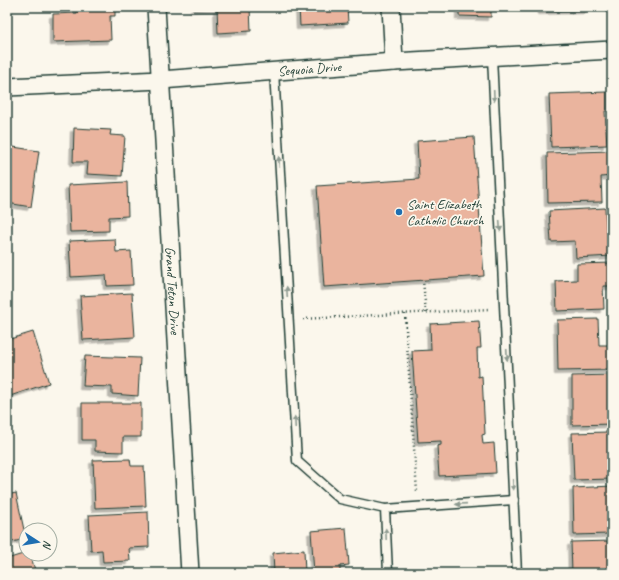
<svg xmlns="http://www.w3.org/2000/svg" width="619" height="580" viewBox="0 0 619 580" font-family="Caveat,sans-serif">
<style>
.building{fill:#eab49e;stroke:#1f3d34;filter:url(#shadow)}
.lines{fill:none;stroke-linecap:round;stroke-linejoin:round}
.lane-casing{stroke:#1f3d34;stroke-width:11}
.street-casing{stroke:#1f3d34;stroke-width:20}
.path{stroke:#1f3d34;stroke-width:2.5;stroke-dasharray:1 3;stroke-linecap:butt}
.lane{stroke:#fbf7ec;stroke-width:8}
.street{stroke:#fbf7ec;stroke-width:17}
.oneway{fill:#8d9a90}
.poi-dot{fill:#1f6fb2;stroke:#fbf7ec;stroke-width:1.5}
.labels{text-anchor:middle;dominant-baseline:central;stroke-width:3.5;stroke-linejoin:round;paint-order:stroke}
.street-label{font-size:14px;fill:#1f3d34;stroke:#fbf7ec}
.poi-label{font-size:14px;fill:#1f3d34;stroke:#fbf7ec;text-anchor:start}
</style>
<defs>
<filter id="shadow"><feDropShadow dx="-3.5" dy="3.5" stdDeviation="0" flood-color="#0004"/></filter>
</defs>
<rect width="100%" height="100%" fill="#fbf7ec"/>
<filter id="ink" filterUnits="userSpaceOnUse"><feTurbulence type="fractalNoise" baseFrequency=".025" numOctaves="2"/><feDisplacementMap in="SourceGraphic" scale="8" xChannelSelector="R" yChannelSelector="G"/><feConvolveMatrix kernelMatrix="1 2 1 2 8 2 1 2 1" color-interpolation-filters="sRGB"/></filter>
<g filter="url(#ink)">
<!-- building -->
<g class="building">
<polygon points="77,7 115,7 115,16 110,16 111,40 53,42 53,14 77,13"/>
<polygon points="194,7 250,7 251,31 218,33 217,8 194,9"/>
<polygon points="299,7 347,7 348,23 300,26"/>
<polygon points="459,7 491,7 491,17 459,16"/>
<polygon points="541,7 589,7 589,10 541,11"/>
<polygon points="607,92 607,111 605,111 607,145 551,147 549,94"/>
<polygon points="74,128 111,130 110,135 125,136 122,176 87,174 88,162 73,162"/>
<polygon points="474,137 484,276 324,287 317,186 419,179 417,141"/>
<polygon points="7,146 39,151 31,207 7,203"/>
<polygon points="610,151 611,176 601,177 602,202 548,203 547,153"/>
<polygon points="127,182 128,216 109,217 109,231 70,232 68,185"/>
<polygon points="605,208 606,232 612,232 612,256 576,258 575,241 551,242 549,211"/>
<polygon points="115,239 116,252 131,251 133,285 107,286 106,275 71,277 69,241"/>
<polygon points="612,263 612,286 603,286 604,309 557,311 556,281 577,280 577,264"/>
<polygon points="132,293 135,337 83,340 80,296"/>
<polygon points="598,319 599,345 612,345 612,370 558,371 557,320"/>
<polygon points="479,321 481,348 477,348 478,377 482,376 485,434 482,435 483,444 494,443 496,473 439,476 437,446 441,445 441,441 418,442 412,351 431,350 430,324"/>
<polygon points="33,332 49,383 7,397 7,340"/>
<polygon points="85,356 140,358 138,396 112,394 112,387 83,386"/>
<polygon points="612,375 612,424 572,425 572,376"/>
<polygon points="82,403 141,403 141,437 123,437 123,452 95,451 95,440 82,440"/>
<polygon points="608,432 609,456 612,456 612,479 574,480 572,433"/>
<polygon points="130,459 131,466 144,466 146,506 95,508 93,460"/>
<polygon points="612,486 612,509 608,509 609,534 574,535 573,488"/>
<polygon points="16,493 26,539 7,543 7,495"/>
<polygon points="148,512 149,547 129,548 130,561 103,562 102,550 91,551 89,515"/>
<polygon points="346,528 349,565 340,566 340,573 314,573 311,531"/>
<polygon points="612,541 612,573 572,573 571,542"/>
<polygon points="304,550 305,573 274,573 273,553"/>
<polygon points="26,553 26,554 30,554 36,573 7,573 7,559"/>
<polygon points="131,570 131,573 92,573 92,572"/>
</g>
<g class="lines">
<!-- lane casing -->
<g class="lane-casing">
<g id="lane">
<polyline points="492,57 517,573"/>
<polyline points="274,71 297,461 340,499 385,509 388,573"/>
<polyline points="385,509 514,500"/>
</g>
</g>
<!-- street casing -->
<g class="street-casing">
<g id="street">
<path id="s1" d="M156 7 190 573"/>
<polyline points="391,7 394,62"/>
<path id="s2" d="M7 87 161 80 394 62 612 50"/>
</g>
</g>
<!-- path -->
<g class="path">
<polyline points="423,280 426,313"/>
<polyline points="405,314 417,492"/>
<polyline points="303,319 490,309"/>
</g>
<!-- lane -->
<use href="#lane" class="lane"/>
<!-- street -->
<use href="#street" class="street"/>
</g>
<!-- one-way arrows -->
<defs><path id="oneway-solid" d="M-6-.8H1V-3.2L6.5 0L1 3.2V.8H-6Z"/></defs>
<g class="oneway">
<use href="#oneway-solid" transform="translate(494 96) rotate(87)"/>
<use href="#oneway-solid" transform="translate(279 162) rotate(-93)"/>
<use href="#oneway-solid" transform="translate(500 226) rotate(87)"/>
<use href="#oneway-solid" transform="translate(287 292) rotate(-93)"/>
<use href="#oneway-solid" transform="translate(507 355) rotate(87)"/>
<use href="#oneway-solid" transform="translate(295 422) rotate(-93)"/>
<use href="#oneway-solid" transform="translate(513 485) rotate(87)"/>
<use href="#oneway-solid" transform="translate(461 504) rotate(176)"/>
<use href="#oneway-solid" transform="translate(386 534) rotate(-92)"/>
</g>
</g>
<!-- markers -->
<circle class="poi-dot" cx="399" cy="212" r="4"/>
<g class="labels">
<!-- street labels -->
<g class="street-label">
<text stroke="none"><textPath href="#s2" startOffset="303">Sequoia Drive</textPath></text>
<text stroke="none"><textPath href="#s1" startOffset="284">Grand Teton Drive</textPath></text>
</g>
<!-- poi labels -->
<g class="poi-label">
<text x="407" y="204">Saint Elizabeth<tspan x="407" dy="16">Catholic Church</tspan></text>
</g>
</g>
<!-- margin -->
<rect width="619" height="580" fill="none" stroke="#fbf7ec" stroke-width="24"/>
<rect x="12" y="12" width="595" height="556" fill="none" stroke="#1f3d34" stroke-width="1.5" filter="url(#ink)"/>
<!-- north arrow -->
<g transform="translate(38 542) rotate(102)"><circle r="19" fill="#fbf7ec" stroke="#a3ada2"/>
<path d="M0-3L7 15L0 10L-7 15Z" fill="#1f6fb2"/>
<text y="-6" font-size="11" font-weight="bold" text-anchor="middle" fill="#1f3d34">N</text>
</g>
</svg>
